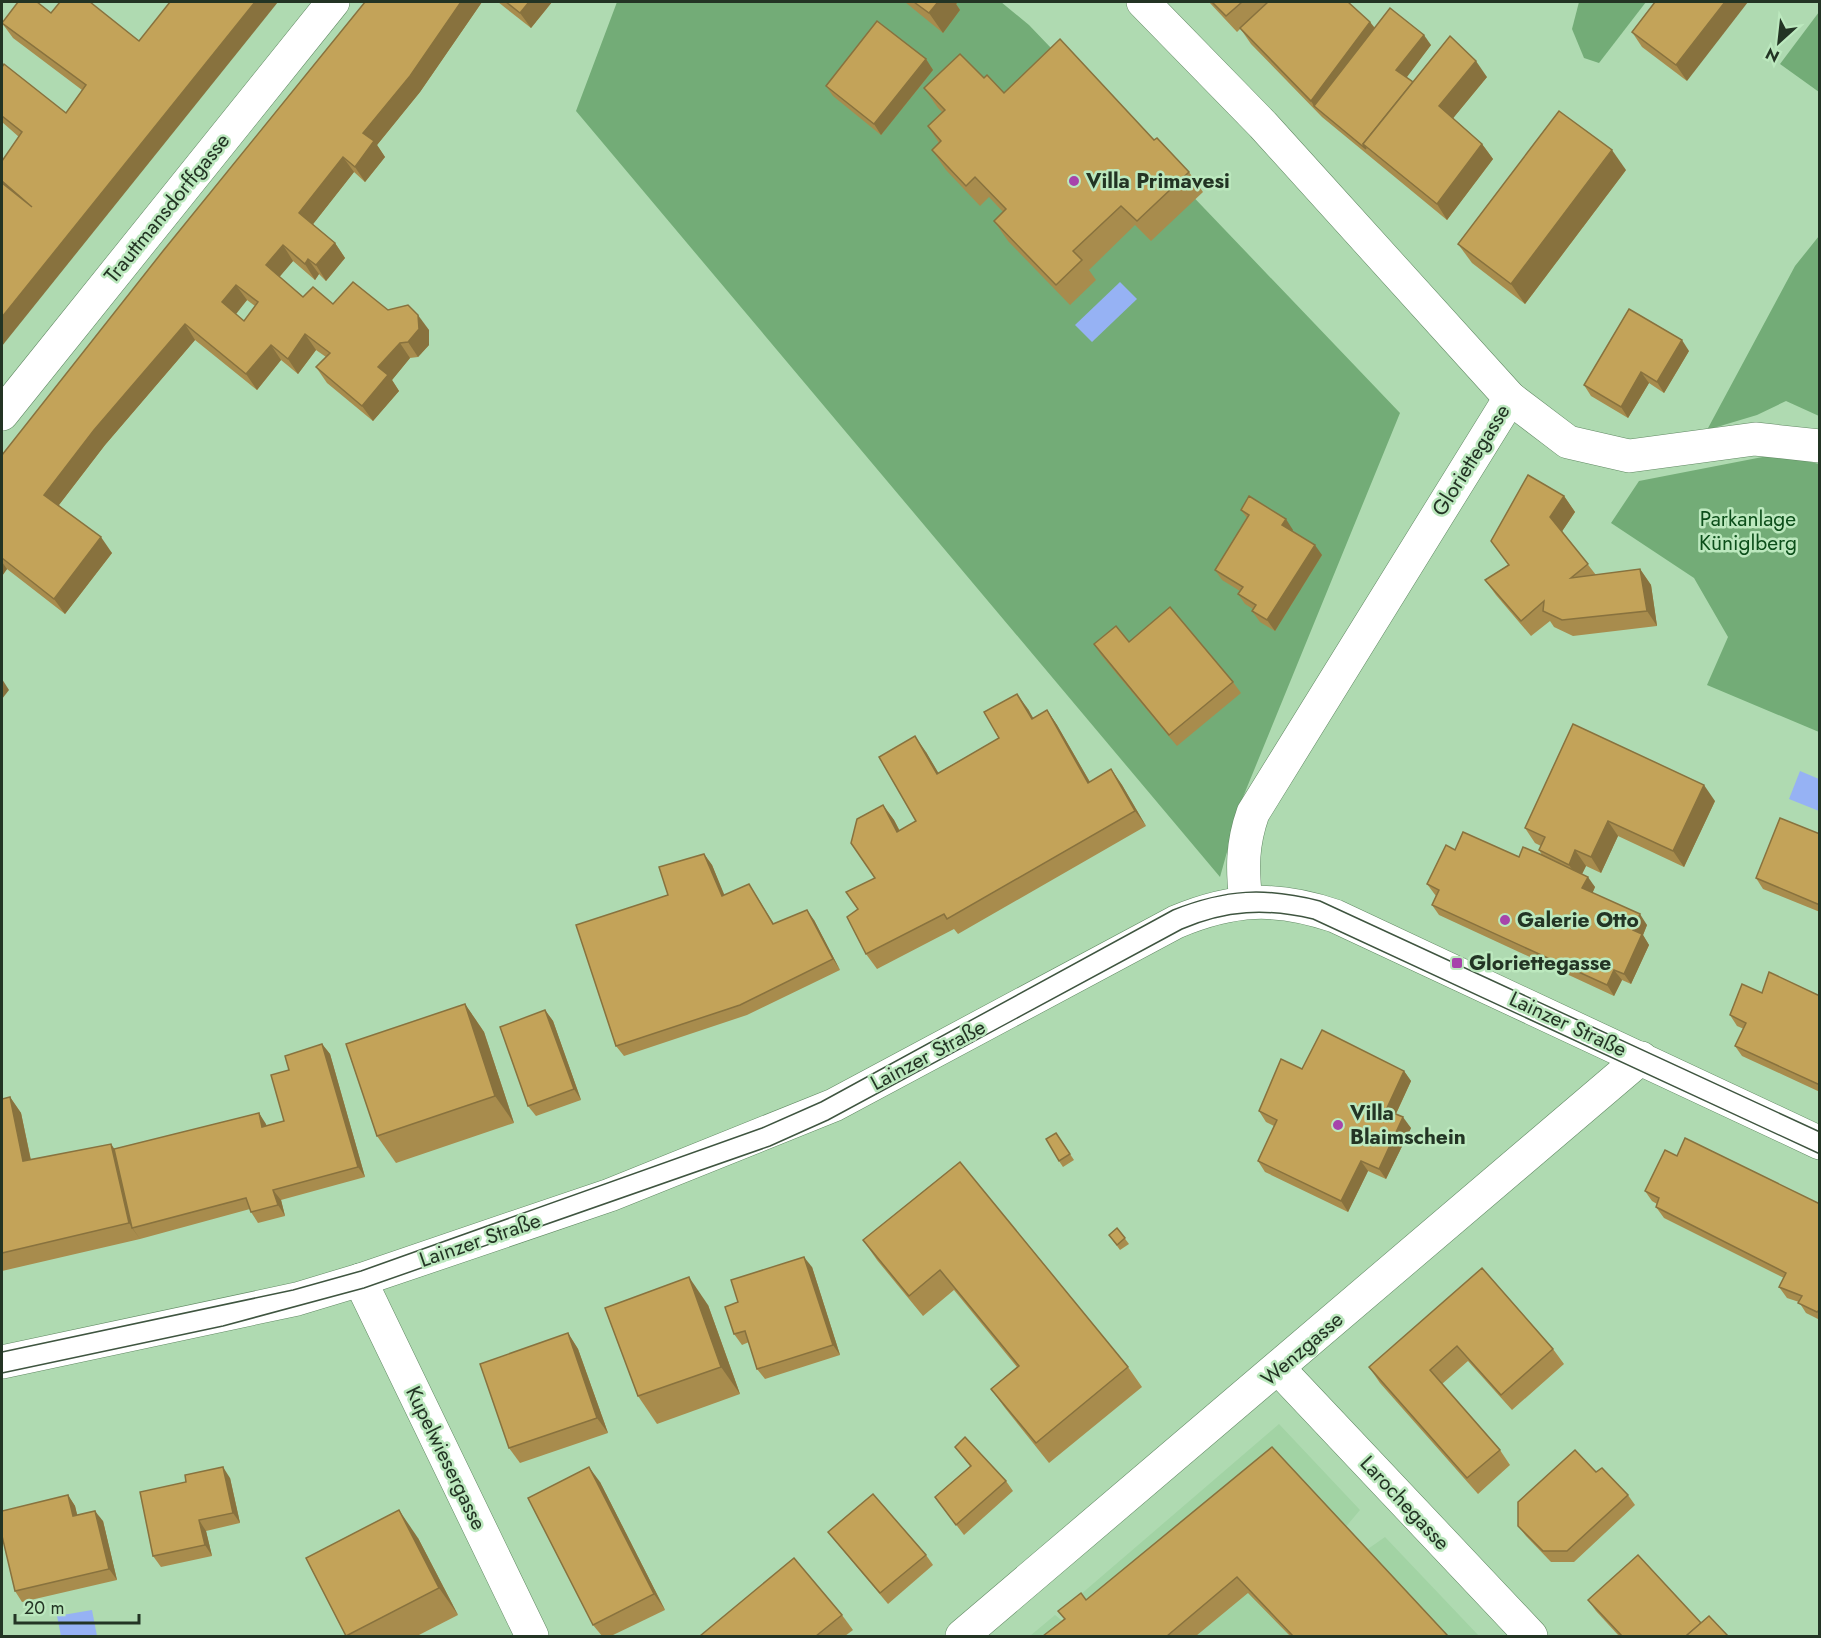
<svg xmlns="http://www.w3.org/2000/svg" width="1821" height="1638" viewBox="0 0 1821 1638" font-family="Jost,sans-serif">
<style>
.built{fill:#a2d3a4}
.green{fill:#73ac77}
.water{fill:#96b2f4}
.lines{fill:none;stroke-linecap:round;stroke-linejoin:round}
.minor-casing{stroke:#618963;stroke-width:34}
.secondary-casing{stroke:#618963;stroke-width:34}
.minor{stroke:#fff;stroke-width:33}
.secondary{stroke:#fff;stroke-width:33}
.tram{stroke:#3f5540;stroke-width:1.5}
.wall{fill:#a88c4d;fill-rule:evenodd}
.shaded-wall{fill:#88723e}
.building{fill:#c3a359;stroke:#88723e;stroke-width:1.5;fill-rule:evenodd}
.poi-dot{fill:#a744ab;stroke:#bce8be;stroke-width:2}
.labels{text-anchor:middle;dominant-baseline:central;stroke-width:5;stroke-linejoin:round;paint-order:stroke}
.poi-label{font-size:21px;font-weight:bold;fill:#233424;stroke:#bce8be;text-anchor:start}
.street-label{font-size:21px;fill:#233424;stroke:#bce8be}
.park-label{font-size:21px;fill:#0c4e1a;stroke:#bce8be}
</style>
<rect width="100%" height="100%" fill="#afdab1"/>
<!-- built -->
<polygon class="built" points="1279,1424 1360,1510 1344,1529 1365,1551 1385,1537 1479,1636 1030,1636 1055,1615 1069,1626 1080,1595"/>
<!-- green -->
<g class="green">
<polygon points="617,2 1001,2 1029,25 1400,413 1241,802 1220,877 576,111"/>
<polygon points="1579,2 1646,2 1599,63 1584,58 1572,29"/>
<polygon points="1819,12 1819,92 1780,64"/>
<polygon points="1819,236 1819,416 1786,401 1757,415 1707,430 1795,266"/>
<polygon points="1778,454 1819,464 1819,732 1707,685 1728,637 1694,578 1611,523 1639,481"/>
</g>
<!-- water -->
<g class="water">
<polygon points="1120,282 1137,299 1092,342 1075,325"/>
<polygon points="1800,771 1819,779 1819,811 1789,799"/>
<polygon points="92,1610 97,1636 61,1636 57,1616"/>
</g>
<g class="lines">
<!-- minor casing -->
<g class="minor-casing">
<g id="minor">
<polyline points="1143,2 1263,125 1510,398 1568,442 1629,456 1755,439 1820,446"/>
<polyline points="2,414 333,2"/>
<path d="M1246 902C1242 869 1242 844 1253 813L1510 398"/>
<polyline points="360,1280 532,1636"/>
<polyline points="1279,1369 1531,1636"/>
<polyline points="962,1636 1641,1058"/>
</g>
</g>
<!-- secondary casing -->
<g class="secondary-casing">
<path id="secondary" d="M2 1362 297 1299 360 1280 610 1195 834 1105 1176 922C1233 898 1276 896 1335 916L1820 1143"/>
</g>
<!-- minor -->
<use href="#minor" class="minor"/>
<!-- secondary -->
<use href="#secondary" class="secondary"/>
<!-- tram -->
<g class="tram">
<path d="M2 1352 293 1290 361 1271 762 1128 821 1102 1173 910C1226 889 1265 887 1320 901L1820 1132"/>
<path d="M2 1373 223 1326 364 1288 770 1146 828 1120 1182 929C1226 910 1266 908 1313 919L1820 1154"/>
</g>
</g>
<!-- wall -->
<g class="wall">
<path d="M365 2H482L420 92 377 145 385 157 365 182 354 172 313 224 335 243 345 258 326 281 319 274 315 280 293 261 279 277 303 297 333 304 388 310 429 330V345L418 357 410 358 392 380 399 391 373 421 327 383 316 367 326 357 316 350 298 374 281 360 257 390 195 340 105 445 59 505 112 553 65 614 7 569 2 576V455ZM247 300 255 306 244 321 235 314Z"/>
<polygon points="498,2 552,2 531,28"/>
<polygon points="905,2 958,2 956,4 960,10 943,33"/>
<polygon points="1209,2 1348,2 1370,22 1375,28 1431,45 1406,77 1413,82 1487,77 1453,118 1482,144 1493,159 1447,220 1322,117 1251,44 1240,28 1246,23 1237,32"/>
<polygon points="1655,2 1687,81 1642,47 1632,32"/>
<polygon points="51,13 139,41 2,346 2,161 19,137 2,122 2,67 66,113 82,90 13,38 2,23"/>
<polygon points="926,59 933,70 881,135 833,96 826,86"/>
<polygon points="984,78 1004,93 1154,140 1189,172 1203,192 1151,241 1135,225 1089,270 1096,280 1070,305 1008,241 994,221 1003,212 989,197 980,206 946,170 932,150 939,143 928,126 942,112 938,108 924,88"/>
<polygon points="1626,170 1525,304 1472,263 1458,244"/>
<polygon points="1689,351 1664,393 1649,383 1628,418 1591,396 1584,385"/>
<polygon points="1564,496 1575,512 1562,531 1596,575 1640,569 1651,585 1657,626 1573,636 1554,627 1550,621 1531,636 1496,595 1485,580 1508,565"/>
<polygon points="1241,510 1293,530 1292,531 1322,555 1275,631 1260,622 1252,611 1253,609 1245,604 1238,594 1240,591 1222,580 1215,570 1247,518"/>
<polygon points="1129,642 1233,682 1241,693 1177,746 1101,655 1094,644"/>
<polygon points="1028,709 1033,718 1047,710 1057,725 1090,782 1111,769 1122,785 1146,826 958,934 954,929 877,969 866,954 858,909 875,878 883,805 894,820 900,831 916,821 926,752 938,773 999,738"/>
<polygon points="1715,801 1684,867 1618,836 1601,873 1586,866 1582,874 1595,887 1592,893 1647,925 1643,935 1649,945 1631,984 1622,980 1614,996 1439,915 1432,905 1436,896 1427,884 1455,850 1519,857 1542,855 1539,850 1541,846 1535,843 1525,828"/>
<polygon points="1820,834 1820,912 1763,889 1756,878"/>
<polygon points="704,854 712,865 724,895 756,895 774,924 814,920 840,970 747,1015 624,1056 616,1046 668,895"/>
<polygon points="1762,993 1820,996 1820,1092 1742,1056 1735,1046 1744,1029 1737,1026 1730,1015"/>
<polygon points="465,1004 484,1032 514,1123 396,1163 377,1136"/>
<polygon points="545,1010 553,1021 581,1100 536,1116 528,1106"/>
<polygon points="322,1044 330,1054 365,1177 281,1200 285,1216 258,1223 251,1212 250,1209 140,1239 2,1271 2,1099 10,1097 21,1113 31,1160 114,1149 259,1113 266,1126 284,1121 289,1070"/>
<polygon points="1302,1069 1404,1071 1411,1081 1396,1114 1411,1128 1386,1179 1368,1171 1348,1212 1265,1172 1258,1161 1274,1126 1266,1122 1259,1111"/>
<polygon points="1056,1133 1074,1160 1063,1167 1059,1161"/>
<polygon points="1677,1156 1820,1204 1820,1320 1806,1313 1799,1302 1787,1298 1779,1287 1784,1278 1664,1218 1656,1207 1657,1204 1652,1201 1645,1191"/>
<polygon points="960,1162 1128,1367 1142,1387 1049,1463 1005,1408 991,1389 1017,1367 954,1290 923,1316 877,1260 863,1240"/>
<polygon points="1117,1228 1129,1244 1120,1250 1109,1235"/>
<polygon points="812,1267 840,1355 765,1379 757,1369 749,1342 742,1345 734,1334 738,1302"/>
<polygon points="1482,1268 1553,1349 1564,1364 1512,1410 1468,1361 1442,1384 1500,1450 1510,1465 1478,1494 1380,1383 1369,1367"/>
<polygon points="708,1305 740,1394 657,1424 638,1396"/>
<polygon points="568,1333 578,1349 608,1433 520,1463 509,1448"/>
<polygon points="955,1447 1006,1481 1013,1491 964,1535 935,1497 970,1466"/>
<polygon points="1272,1447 1448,1636 1290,1636 1248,1593 1196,1636 1043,1636"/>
<polygon points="1596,1472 1628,1495 1635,1505 1574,1562 1551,1562 1526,1536 1518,1526"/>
<polygon points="230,1478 240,1523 206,1531 212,1556 161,1567 153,1556"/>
<polygon points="600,1482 665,1610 611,1636 602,1636 593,1625"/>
<polygon points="68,1495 75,1506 77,1515 103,1521 117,1580 22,1602 15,1591"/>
<polygon points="828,1532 926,1555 933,1565 888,1604 836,1542"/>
<polygon points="418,1538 458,1615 417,1636 347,1636 306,1558"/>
<polygon points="1588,1600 1701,1623 1728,1636 1619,1636 1596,1611"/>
<polygon points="842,1615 853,1630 845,1636 700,1636"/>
</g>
<!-- shaded-wall -->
<g class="shaded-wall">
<polygon points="255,2 278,2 2,346 2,317"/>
<polygon points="461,2 482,2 420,92 377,145 385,157 365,182 355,167 363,133"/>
<polygon points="529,2 552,2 531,28 520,13"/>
<polygon points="938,2 958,2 956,4 960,10 943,33 929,13"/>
<polygon points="1725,2 1748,2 1687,81 1676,65"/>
<polygon points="1370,22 1381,37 1314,106 1311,101"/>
<polygon points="1424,35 1431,45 1404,81 1396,70"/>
<polygon points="926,59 933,70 881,135 874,124"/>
<polygon points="1476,61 1487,77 1450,122 1439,106"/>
<polygon points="1482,144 1493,159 1447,220 1437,204"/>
<polygon points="1612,150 1626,170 1525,304 1511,284"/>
<polygon points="343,157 354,172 310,228 299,213"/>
<polygon points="335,243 345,258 326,281 316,265"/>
<polygon points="283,245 293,261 276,281 266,265"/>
<polygon points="308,259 319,274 315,280 305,264"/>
<polygon points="236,285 247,300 233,318 222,302"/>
<polygon points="418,315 429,330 429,345 418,357 408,342"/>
<polygon points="185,324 195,340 105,445 55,510 44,495 94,430"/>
<polygon points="305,334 316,350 298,374 288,359"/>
<polygon points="1682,340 1689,351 1664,393 1657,382"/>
<polygon points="400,343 410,358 392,380 399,391 373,421 362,406 378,367"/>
<polygon points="271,345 281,360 257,390 246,374"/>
<polygon points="1641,372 1649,383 1628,418 1621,407"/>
<polygon points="1564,496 1575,512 1561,533 1550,517"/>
<polygon points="1286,519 1293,530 1290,535 1282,525"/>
<polygon points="101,537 112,553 65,614 54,599"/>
<polygon points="1315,545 1322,555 1275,631 1267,620"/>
<polygon points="2,562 7,569 2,576"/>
<polygon points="1640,569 1651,585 1657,626 1647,611"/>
<polygon points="2,679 9,690 2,699"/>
<polygon points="1017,694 1028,709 1042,734 1032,719"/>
<polygon points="1047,710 1057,725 1099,798 1088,783"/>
<polygon points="915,736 926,752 948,789 937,774"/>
<polygon points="1111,769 1122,785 1146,826 1135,811"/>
<polygon points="1704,785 1715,801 1684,867 1673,851"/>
<polygon points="883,805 894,820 908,848 897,832"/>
<polygon points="1608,821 1618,836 1601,873 1591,857"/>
<polygon points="1575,850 1586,866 1579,880 1569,865"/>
<polygon points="704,854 712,865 729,906 722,896"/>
<polygon points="1588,877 1595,887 1590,899 1582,888"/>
<polygon points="807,910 814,920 840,970 833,959"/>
<polygon points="1640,914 1647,925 1643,935 1649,945 1631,984 1624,974 1633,930"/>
<polygon points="1614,970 1622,980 1614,996 1607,985"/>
<polygon points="465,1004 484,1032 514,1123 495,1096"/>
<polygon points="545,1010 553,1021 581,1100 574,1089"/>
<polygon points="322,1044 330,1054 365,1177 358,1167"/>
<polygon points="1404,1071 1411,1081 1393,1120 1386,1110"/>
<polygon points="10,1097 21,1113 34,1176 23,1161"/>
<polygon points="259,1113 266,1124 270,1137 262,1127"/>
<polygon points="1403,1117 1411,1128 1386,1179 1379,1169"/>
<polygon points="111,1144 122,1160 132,1228 140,1239 129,1223"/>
<polygon points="1361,1161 1368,1171 1348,1212 1341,1201"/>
<polygon points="273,1190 281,1200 285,1216 278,1205"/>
<polygon points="804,1257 812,1267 840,1355 833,1345"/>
<polygon points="689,1277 708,1305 740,1394 721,1367"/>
<polygon points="568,1333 578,1349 608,1433 597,1418"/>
<polygon points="223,1467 230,1478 240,1523 233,1513"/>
<polygon points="589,1467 600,1482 665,1610 654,1594"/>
<polygon points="68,1495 75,1506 80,1526 73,1516"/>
<polygon points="399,1510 418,1538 458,1615 439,1588"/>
<polygon points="95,1511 103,1521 117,1580 109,1569"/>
<polygon points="199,1520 206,1531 212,1556 205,1545"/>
</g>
<!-- building -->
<g class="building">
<polygon points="18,2 37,2 51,13 60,2 90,2 139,41 170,2 255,2 2,317 2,183 32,207 2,181 2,161 22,132 2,116 2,67 4,64 66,113 86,85 2,23"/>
<path d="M365 2H461L410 76 363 133 374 141 355 167 343 157 299 213 335 243 316 265 308 259 305 264 283 245 266 265 303 297 313 287 333 304 353 282 388 310 408 305 418 315 419 329 408 342 400 343 378 367 388 375 362 406 316 367 330 353 305 334 288 359 271 345 246 374 185 324 94 430 44 495 101 537 54 599 2 558V455L163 251ZM236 285 258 302 244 321 222 302Z"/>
<polygon points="506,2 529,2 520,13"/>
<polygon points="914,2 938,2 929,13"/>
<polygon points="1212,2 1242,2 1226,16"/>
<polygon points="1268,2 1348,2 1370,22 1311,101 1240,28"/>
<polygon points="1655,2 1725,2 1676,65 1632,32"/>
<polygon points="1390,8 1424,35 1396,70 1413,82 1363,144 1366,149 1314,106"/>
<polygon points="877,21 926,59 874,124 826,86"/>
<polygon points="1450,36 1476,61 1439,106 1482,144 1437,204 1363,144"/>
<polygon points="1060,39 1154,140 1157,138 1189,172 1137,221 1121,206 1073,251 1082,260 1056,285 994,221 1006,209 975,177 966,186 932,150 941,141 928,126 945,110 924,88 960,54 984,78 987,75 1004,93"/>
<polygon points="1559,111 1612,150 1511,284 1458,244"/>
<polygon points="1629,309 1682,340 1657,382 1641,372 1621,407 1584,385"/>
<polygon points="1528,475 1564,496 1550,517 1588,564 1571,578 1640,569 1647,611 1562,620 1543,611 1544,601 1521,621 1485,580 1509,565 1491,541"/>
<polygon points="1249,496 1286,519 1282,525 1315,545 1267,620 1252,611 1256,605 1238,594 1243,587 1215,570 1249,515 1241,510"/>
<polygon points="1170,607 1233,682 1169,735 1094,644 1116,626 1129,642"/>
<polygon points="1017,694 1032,719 1047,710 1088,783 1111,769 1135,811 947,919 944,914 866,954 847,917 858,909 846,892 875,878 851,843 857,819 883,805 897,832 916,821 879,757 915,736 937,774 999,738 984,712"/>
<polygon points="1573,724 1704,785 1673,851 1608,821 1591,857 1575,850 1569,865 1539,850 1545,837 1525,828"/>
<polygon points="1780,818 1820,834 1820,905 1756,878"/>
<polygon points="1463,832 1519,857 1523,847 1542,855 1588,877 1582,888 1640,914 1633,930 1642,934 1624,974 1614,970 1607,985 1432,905 1439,890 1427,884 1446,845 1455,850"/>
<polygon points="704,854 722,896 749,884 773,924 807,910 833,959 740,1005 616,1046 576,925 668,895 659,867"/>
<polygon points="1769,972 1820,996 1820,1085 1735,1046 1746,1023 1730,1015 1742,984 1762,993"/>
<polygon points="465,1004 495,1096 377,1136 346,1044"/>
<polygon points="545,1010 574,1089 528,1106 500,1027"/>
<polygon points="1322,1030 1404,1071 1386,1110 1403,1117 1379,1169 1361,1161 1341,1201 1258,1161 1277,1120 1259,1111 1281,1059 1302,1069"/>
<polygon points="322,1044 358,1167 273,1190 278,1205 251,1212 246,1198 132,1228 114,1149 259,1113 262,1127 284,1121 271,1075 289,1070 285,1056"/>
<polygon points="10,1097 23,1161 111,1144 129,1223 2,1253 2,1099"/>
<polygon points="1056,1133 1070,1154 1059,1161 1046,1139"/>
<polygon points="1685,1138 1820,1204 1820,1309 1817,1312 1798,1303 1802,1296 1779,1287 1786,1273 1656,1207 1659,1198 1645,1191 1665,1150 1677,1156"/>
<polygon points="960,1162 1128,1367 1036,1443 991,1389 1019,1366 940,1270 909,1296 863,1240"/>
<polygon points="1117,1228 1125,1238 1117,1245 1109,1235"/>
<polygon points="804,1257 833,1345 757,1369 745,1331 734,1334 725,1307 738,1302 731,1280"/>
<polygon points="1482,1268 1553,1349 1501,1395 1457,1346 1430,1370 1500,1450 1467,1478 1369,1367"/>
<polygon points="689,1277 721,1367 638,1396 605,1308"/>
<polygon points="568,1333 597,1418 509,1448 480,1364"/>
<polygon points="965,1437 1006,1481 956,1525 935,1497 971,1466 955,1447"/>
<polygon points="1272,1447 1448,1636 1293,1636 1237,1577 1167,1636 1043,1636 1065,1619 1058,1611 1081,1593 1086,1600"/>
<polygon points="1575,1450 1596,1472 1602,1468 1628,1495 1567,1551 1543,1551 1518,1526 1518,1502"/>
<polygon points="223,1467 233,1513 199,1520 205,1545 153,1556 140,1492 186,1482 185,1475"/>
<polygon points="589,1467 654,1594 593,1625 528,1498"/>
<polygon points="873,1494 926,1555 880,1593 828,1532"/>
<polygon points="68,1495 73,1516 95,1511 109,1569 15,1591 2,1536 2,1511"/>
<polygon points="399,1510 439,1588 346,1636 306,1558"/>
<polygon points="1638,1555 1701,1623 1686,1636 1622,1636 1588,1600"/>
<polygon points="794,1558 842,1615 816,1636 700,1636"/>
<polygon points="1709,1616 1728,1636 1686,1636"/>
</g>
<!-- markers -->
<g class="poi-dot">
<circle cx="1074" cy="181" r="6"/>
<circle cx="1505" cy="920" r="6"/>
<rect x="1451" y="957" width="12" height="12" rx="3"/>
<circle cx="1338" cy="1125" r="6"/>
</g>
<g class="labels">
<!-- poi labels -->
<g class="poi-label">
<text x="1086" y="181">Villa Primavesi</text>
<text x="1517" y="920">Galerie Otto</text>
<text x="1469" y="963">Gloriettegasse</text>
<text x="1350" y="1113">Villa<tspan x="1350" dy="24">Blaimschein</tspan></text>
</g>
<!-- street labels -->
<g class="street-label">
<text transform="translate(167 208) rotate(-51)">Trauttmansdorffgasse</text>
<text transform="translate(1471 460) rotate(-58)">Gloriettegasse</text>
<text transform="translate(1568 1024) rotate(25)">Lainzer Straße</text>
<text transform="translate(928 1055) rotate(-28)">Lainzer Straße</text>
<text transform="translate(480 1240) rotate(-19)">Lainzer Straße</text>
<text transform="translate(1302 1349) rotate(-41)">Wenzgasse</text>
<text transform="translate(446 1458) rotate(64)">Kupelwiesergasse</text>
<text transform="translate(1405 1503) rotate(47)">Larochegasse</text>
</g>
<!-- park labels -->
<g class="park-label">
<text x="1748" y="519">Parkanlage<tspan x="1748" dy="24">Küniglberg</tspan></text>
</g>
</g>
<!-- border -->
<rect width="1821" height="1638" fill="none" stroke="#233424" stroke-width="6"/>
<!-- north arrow -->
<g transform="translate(1779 42) rotate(207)" stroke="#bce8be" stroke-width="4.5" paint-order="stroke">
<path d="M0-4.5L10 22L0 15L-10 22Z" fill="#233424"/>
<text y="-9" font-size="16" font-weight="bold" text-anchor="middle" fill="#233424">N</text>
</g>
<!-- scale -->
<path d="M15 1614v9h124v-9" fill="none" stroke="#233424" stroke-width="3"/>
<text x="24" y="1614" font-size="18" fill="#233424" stroke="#bce8be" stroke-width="4.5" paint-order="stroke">20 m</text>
</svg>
